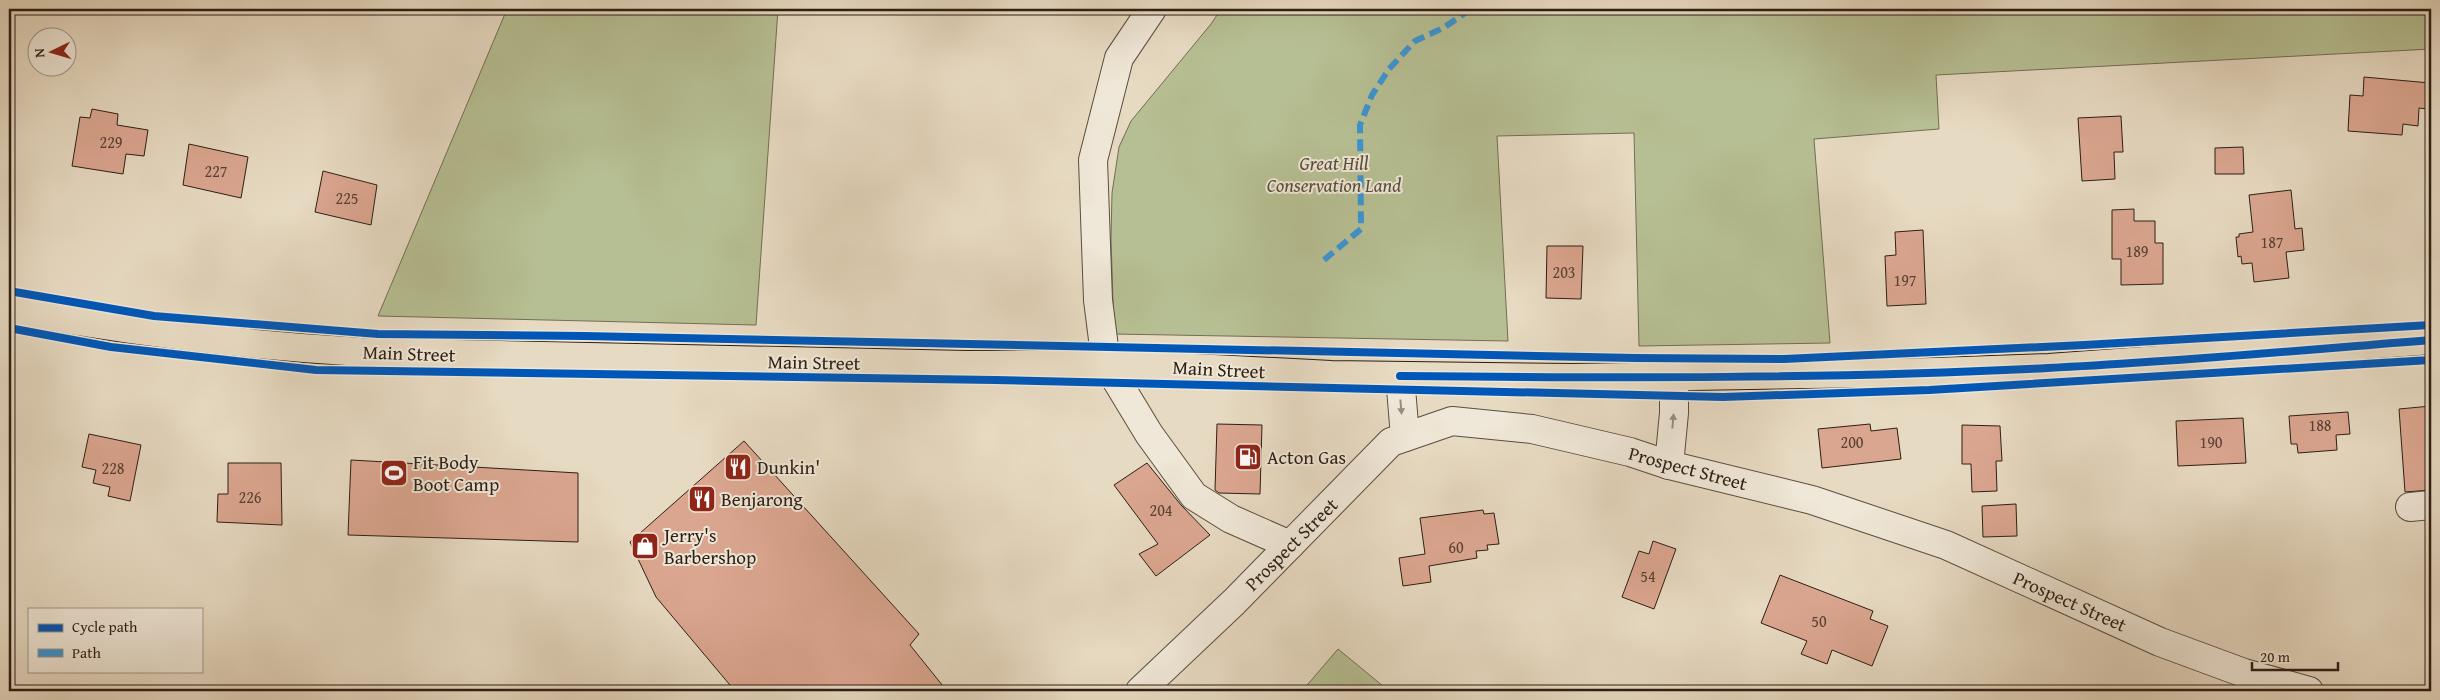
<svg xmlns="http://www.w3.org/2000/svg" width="2440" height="700" viewBox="0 0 2440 700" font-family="'Gentium Book Plus',serif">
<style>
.green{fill:#b6bf93;stroke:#726e54}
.building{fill:#dba690;stroke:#2d1e14}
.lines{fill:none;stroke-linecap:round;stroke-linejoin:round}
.minor-casing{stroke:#5c4d40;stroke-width:30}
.major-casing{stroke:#2d1e14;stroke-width:30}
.minor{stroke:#efe7d7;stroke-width:28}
.major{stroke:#e7dac2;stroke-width:28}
.quiet{stroke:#3c94d3;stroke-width:6;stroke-dasharray:12 6;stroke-linecap:butt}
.cycleway-casing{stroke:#efe7d7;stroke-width:11}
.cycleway{stroke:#0057b8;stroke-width:8}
.oneway{fill:#988d7f}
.labels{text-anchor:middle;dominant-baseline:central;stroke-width:4;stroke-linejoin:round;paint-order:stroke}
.number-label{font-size:16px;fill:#584033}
.park-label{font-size:19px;font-style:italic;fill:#564e3a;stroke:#efe7d7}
.street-label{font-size:19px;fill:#2d1e14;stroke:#efe7d7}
.poi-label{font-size:19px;fill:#2d1e14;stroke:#efe7d7;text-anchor:start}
</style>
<rect width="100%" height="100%" fill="#e7dac2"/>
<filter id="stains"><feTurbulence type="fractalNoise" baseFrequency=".004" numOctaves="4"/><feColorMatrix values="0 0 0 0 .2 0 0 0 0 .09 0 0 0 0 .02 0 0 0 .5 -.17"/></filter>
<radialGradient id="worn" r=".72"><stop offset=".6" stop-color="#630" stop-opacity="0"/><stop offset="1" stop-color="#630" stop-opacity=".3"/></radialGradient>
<!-- green -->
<g class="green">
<polygon points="507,9 778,9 756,325 378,316"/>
<polygon points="1221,9 2431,9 2431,49 1936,75 1939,129 1814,139 1830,343 1639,346 1634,133 1497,136 1508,341 1114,334 1111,238 1112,193 1119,147 1131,121 1211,24"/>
<polygon points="1338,649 1389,691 1302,691"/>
</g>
<!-- building -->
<g class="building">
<polygon points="2364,77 2430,83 2428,109 2419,108 2418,126 2403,124 2402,135 2348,131 2350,95 2363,96"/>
<polygon points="92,109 118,114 117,125 148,130 144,156 126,154 123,174 72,166 80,117 90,118"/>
<polygon points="2121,116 2123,152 2114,152 2115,179 2082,181 2078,118"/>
<polygon points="189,144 248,157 241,198 183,185"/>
<polygon points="2243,147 2244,174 2215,174 2215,148"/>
<polygon points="323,171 377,185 371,225 315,212"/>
<polygon points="2291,190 2295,229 2302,228 2304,250 2286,252 2289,278 2254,282 2252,263 2242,264 2241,256 2238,257 2236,237 2239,237 2239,234 2253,232 2249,195"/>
<polygon points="2134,209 2134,221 2155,221 2155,243 2163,243 2163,284 2121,285 2121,259 2112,259 2112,210"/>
<polygon points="1923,230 1926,304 1887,306 1885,256 1896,255 1895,232"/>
<polygon points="1547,246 1583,246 1581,299 1546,298"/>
<polygon points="2431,406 2431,490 2405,492 2399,409"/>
<polygon points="2348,412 2350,434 2336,435 2337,450 2298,453 2297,444 2291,444 2289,416"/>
<polygon points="2243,418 2246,463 2178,466 2176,421"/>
<polygon points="1217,424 1262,425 1260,494 1219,493 1215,490"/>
<polygon points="1870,424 1871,431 1897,428 1901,459 1822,468 1818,429"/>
<polygon points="1962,425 2000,426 2002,461 1996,461 1997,491 1972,492 1971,464 1962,464"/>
<polygon points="89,434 141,445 130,501 108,496 110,487 93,483 96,470 82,467"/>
<polygon points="744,441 919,634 910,645 947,691 735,691 656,597 630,542"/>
<polygon points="351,460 578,473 578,542 348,535"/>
<polygon points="228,463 281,463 282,525 217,522 218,494 228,494"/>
<polygon points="1147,463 1181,505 1210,535 1156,576 1139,554 1158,544 1114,485"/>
<polygon points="2016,504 2017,536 1983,537 1982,506"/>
<polygon points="1483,510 1484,514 1494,513 1499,544 1487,545 1488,550 1476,551 1477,558 1429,566 1431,582 1403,586 1399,558 1425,554 1420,518"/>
<polygon points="1653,541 1676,549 1654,609 1622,597 1639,551 1649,554"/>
<polygon points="1780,575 1873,611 1870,619 1888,626 1872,666 1832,650 1827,664 1801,654 1807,641 1761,623"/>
</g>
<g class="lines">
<!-- minor casing -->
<g class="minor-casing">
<g id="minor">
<polyline points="1152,9 1119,58 1093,160 1098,300 1106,363 1149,434 1194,496 1231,519 1290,545"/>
<polyline points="1400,376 1405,437"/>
<polyline points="1669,465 1674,413 1674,376"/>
<polyline points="2410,507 2431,505"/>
<polyline points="1140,691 1234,602 1391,442 1452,421 1532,429 1630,452 1669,465 1812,500 1946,545 2160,642 2244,673 2309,691"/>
</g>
</g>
<!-- major casing -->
<g class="major-casing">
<path id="major" d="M9 309C126 331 241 345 361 352L966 365 1117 364 1331 375 1572 378 1935 372 2049 368 2431 340"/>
</g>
<!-- minor -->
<use href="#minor" class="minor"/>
<!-- major -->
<use href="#major" class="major"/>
<!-- quiet -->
<polyline class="quiet" points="1324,260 1361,229 1360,125 1372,95 1389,69 1415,41 1443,28 1471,9"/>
<!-- cycleway casing -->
<g class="cycleway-casing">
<g id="cycleway">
<polyline points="9,291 154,316 378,334 584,336 1635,358 1784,359 2084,345 2431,325"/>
<polyline points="9,328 111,347 316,370 995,380 1723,397 1929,390 2431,360"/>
<path d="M1400 376C1616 378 1833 379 2048 368 2176 362 2304 350 2431 340"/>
</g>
</g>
<!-- cycleway -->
<use href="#cycleway" class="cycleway"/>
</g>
<!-- one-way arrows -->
<defs><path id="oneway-solid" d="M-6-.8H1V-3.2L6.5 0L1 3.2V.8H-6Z" transform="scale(1.25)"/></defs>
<g class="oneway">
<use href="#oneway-solid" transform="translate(1401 407) rotate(85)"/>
<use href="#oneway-solid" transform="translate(1673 421) rotate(-85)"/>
</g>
<!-- icons -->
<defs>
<g id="fuel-square" transform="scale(1.4375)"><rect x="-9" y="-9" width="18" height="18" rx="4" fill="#8f2418" stroke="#efe7d7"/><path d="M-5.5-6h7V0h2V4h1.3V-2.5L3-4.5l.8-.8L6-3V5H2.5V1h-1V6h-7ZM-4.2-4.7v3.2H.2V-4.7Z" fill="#fff"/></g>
<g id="restaurant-square" transform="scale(1.4375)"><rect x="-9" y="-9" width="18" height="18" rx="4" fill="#8f2418" stroke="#efe7d7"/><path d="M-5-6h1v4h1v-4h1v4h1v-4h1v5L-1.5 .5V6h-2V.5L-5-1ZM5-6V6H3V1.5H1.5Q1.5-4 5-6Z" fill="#fff"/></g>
<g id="stadium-square" transform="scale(1.4375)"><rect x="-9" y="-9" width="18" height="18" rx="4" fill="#8f2418" stroke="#efe7d7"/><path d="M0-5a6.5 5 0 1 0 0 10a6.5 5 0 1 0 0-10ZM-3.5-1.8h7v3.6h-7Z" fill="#fff"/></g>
<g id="shop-square" transform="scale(1.4375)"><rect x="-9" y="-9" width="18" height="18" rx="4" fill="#8f2418" stroke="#efe7d7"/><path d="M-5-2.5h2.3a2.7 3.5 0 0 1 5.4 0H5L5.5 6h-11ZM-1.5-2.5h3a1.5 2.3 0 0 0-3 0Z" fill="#fff"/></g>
</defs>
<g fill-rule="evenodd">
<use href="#fuel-square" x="1248" y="457"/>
<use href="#restaurant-square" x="738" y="467"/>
<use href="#stadium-square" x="394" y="473"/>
<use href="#restaurant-square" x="702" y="499"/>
<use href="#shop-square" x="645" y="546"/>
</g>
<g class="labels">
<!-- number labels -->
<g class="number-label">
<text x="111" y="142">229</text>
<text x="216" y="171">227</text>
<text x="347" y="198">225</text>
<text x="2272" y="242">187</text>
<text x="2137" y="251">189</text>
<text x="1564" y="272">203</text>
<text x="1905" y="280">197</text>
<text x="2320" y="425">188</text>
<text x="1852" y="442">200</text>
<text x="2211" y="442">190</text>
<text x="113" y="468">228</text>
<text x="250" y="497">226</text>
<text x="1161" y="510">204</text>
<text x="1456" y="547">60</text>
<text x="1648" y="576">54</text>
<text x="1819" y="621">50</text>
</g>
<!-- park labels -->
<g class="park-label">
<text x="1334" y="163">Great Hill<tspan x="1334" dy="22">Conservation Land</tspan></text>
</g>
<!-- street labels -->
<g class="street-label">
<text transform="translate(409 353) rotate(2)">Main Street</text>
<text transform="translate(814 362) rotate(1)">Main Street</text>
<text transform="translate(1219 369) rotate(3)">Main Street</text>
<text transform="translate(1688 468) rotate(15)">Prospect Street</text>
<text transform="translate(1291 544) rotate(-45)">Prospect Street</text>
<text transform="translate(2070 601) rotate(24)">Prospect Street</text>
</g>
<!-- poi labels -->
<g class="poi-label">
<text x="1267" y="457">Acton Gas</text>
<text x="413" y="462">Fit Body<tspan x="413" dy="22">Boot Camp</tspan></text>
<text x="757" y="467">Dunkin'</text>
<text x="721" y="499">Benjarong</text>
<text x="664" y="535">Jerry's<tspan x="664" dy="22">Barbershop</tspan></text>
</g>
</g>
<!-- margin -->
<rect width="2440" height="700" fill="none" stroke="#e7dac2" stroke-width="30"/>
<rect x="10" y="10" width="2420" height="680" fill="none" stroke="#2d1e14" stroke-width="2.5"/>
<rect x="15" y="15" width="2410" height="670" fill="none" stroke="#2d1e14"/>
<!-- legend -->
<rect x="28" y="608" width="175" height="65" fill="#efe7d7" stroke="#a19789"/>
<rect x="38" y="624" width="25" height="8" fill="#0057b8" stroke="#a19789"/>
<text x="72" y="632" font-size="15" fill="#2d1e14">Cycle path</text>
<rect x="38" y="649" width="25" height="8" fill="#3c94d3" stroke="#a19789"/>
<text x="72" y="658" font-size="15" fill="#2d1e14">Path</text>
<!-- north arrow -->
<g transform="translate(52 52) rotate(265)"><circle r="24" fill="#efe7d7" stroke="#a19789"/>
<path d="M0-4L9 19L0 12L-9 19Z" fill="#8f2418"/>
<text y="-8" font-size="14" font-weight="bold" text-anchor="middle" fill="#2d1e14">N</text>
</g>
<!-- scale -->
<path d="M2252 662v8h86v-8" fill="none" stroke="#2d1e14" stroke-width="2.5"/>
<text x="2260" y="662" font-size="15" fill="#2d1e14" stroke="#efe7d7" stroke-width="4" paint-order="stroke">20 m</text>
<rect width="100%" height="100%" filter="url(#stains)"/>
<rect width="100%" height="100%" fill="url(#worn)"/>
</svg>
